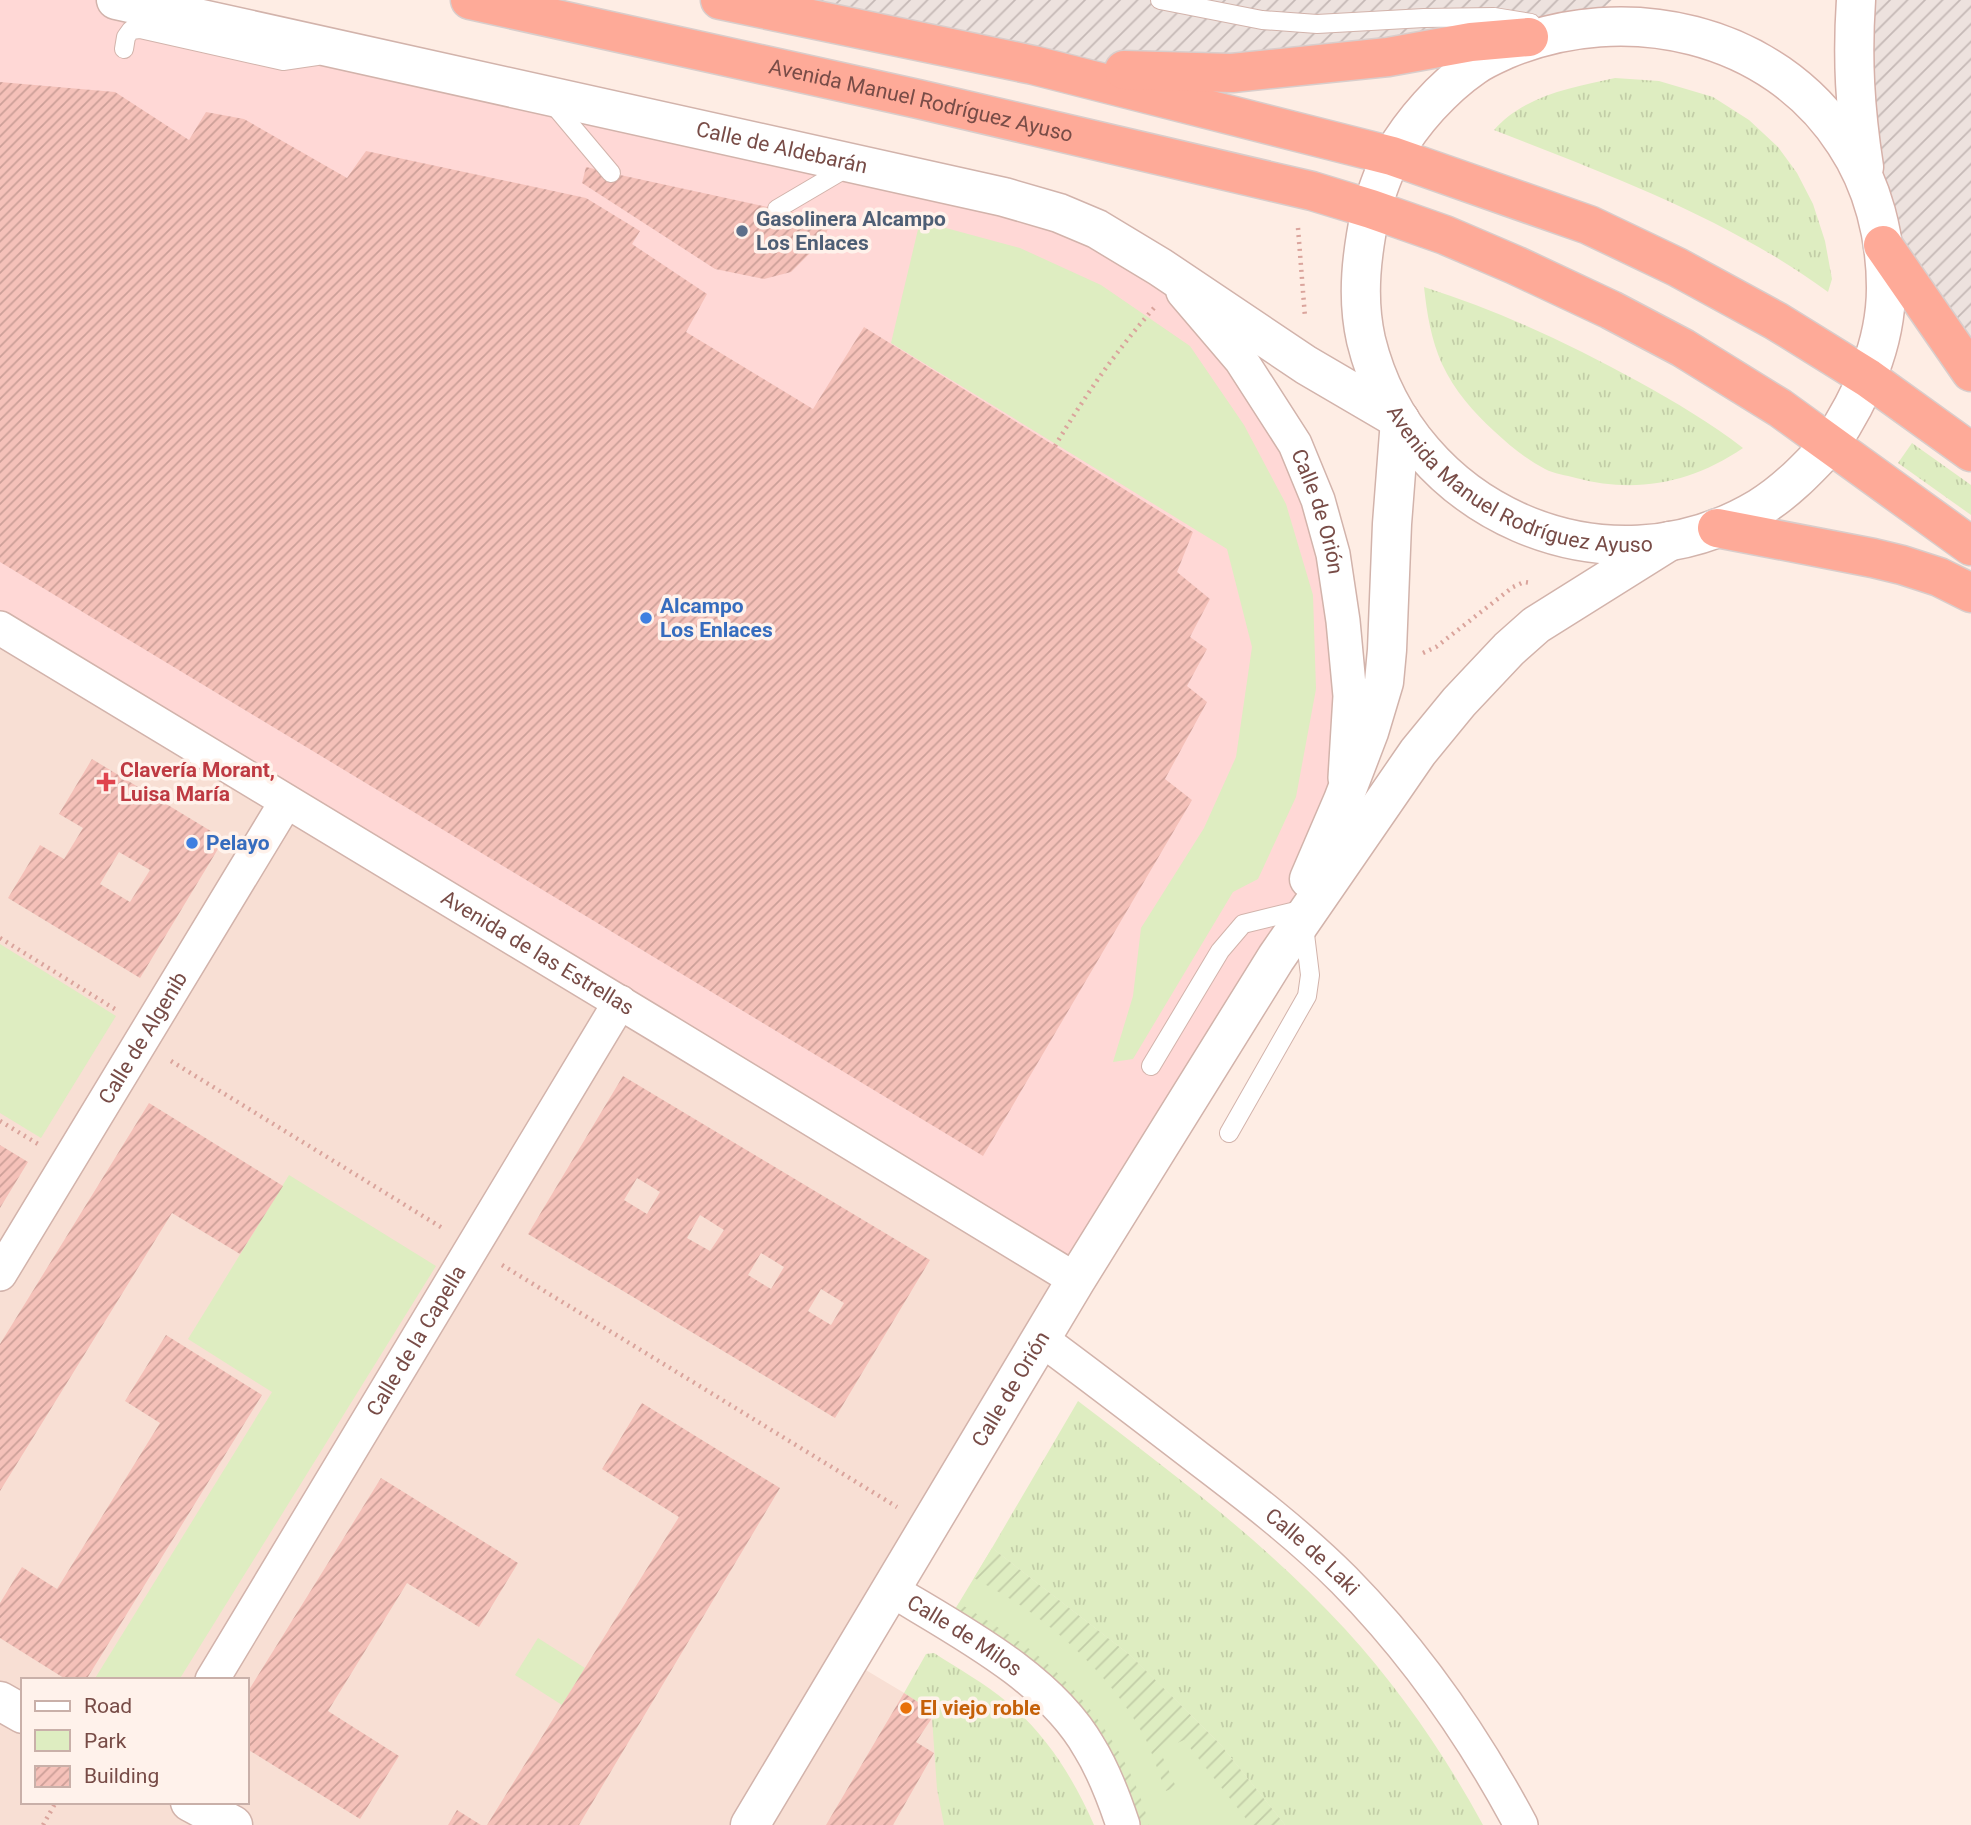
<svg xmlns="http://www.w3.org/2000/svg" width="1971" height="1825" viewBox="0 0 1971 1825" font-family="Roboto,sans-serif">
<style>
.residential{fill:#f8dfd4;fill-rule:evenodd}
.commercial{fill:#ffd8d6}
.industrial{fill:url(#industrial-furrows)}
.grass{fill:url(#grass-tufts)}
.park{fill:#deedc1}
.garden{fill:url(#garden-furrows)}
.building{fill:url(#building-hatch);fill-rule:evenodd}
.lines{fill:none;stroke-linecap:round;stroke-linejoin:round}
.service-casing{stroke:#d2b3ab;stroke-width:20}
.minor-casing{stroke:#d2b3ab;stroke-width:36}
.tertiary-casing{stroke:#d2b3ab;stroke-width:41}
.secondary-casing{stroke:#d6b1a9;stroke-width:41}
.trunk-casing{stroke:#d9cdcb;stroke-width:41}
.path{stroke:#daa49c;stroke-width:4.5;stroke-dasharray:2 5;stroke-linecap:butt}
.service{stroke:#fff;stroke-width:18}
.minor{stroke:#fff;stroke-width:33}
.tertiary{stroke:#fff;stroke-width:38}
.secondary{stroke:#fff;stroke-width:38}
.trunk{stroke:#feaa98;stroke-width:38}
.service-dot{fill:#5c6f8a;stroke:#fff2eb;stroke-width:2.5}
.shop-dot{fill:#3f7fe0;stroke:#fff2eb;stroke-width:2.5}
.health-dot{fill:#e0444e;stroke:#fff2eb;stroke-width:2.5}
.food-dot{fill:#e8710a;stroke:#fff2eb;stroke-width:2.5}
.labels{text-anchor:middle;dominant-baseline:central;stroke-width:7;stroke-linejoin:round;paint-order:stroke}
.street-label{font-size:21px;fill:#784c47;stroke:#fff2eb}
.service-label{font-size:21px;font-weight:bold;fill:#4e5e75;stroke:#fff2eb;text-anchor:start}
.shop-label{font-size:21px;font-weight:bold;fill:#366cbe;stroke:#fff2eb;text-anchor:start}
.health-label{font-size:21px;font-weight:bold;fill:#be3a42;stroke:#fff2eb;text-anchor:start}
.food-label{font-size:21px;font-weight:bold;fill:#c56008;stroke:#fff2eb;text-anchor:start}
</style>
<defs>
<pattern id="industrial-furrows" width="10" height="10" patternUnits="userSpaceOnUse" patternTransform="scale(1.75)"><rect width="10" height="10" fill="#ede2de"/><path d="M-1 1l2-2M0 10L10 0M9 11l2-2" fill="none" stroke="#c5b9b6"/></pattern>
<pattern id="grass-tufts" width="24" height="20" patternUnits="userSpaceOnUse" patternTransform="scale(1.75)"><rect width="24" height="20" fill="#deedc1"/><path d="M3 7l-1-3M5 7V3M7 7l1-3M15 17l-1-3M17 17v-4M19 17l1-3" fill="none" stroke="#c2cda7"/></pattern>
<pattern id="garden-furrows" width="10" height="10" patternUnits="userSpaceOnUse" patternTransform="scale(1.75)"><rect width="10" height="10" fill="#deedc1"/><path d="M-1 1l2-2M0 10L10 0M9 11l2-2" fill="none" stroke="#c2cda7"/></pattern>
<pattern id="building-hatch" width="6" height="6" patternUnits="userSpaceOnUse" patternTransform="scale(1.75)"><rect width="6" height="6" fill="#f5c1b9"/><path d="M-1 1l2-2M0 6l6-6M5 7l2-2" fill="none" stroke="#cb9f98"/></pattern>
</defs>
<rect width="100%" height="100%" fill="#feede4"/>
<!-- residential -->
<path class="residential" d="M0 630 1076 1280 849 1660 921 1703 932 1717 944 1825H0ZM23 1680H247V1802H23Z"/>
<!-- commercial -->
<polygon class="commercial" points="0,0 116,0 853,164 1160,267 1318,500 1343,800 1276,958 1076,1280 0,628"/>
<!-- industrial -->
<g class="industrial">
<polygon points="774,0 1612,0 1589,21 1197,71 1035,63"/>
<polygon points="1858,0 1971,0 1971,372 1884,244"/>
</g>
<!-- grass -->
<g class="grass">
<path d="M1615 78 1659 81 1713 97 1749 120 1778 147 1797 173 1813 204 1825 241 1832 279 1828 292C1727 218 1609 175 1494 130 1523 96 1573 87 1615 78Z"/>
<path d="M1424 287C1500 311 1570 344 1639 382 1675 402 1711 423 1743 448 1692 483 1636 494 1576 478 1566 475 1554 474 1545 469 1527 460 1509 445 1494 431 1474 413 1454 390 1442 364 1431 339 1427 314 1424 287Z"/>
<polygon points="1912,443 1971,485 1971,515 1898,463"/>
<path d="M1078 1401C1171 1472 1266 1543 1345 1629 1399 1688 1445 1755 1483 1825H1285L1220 1744 1131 1656 992 1548Z"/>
<path d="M934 1653C959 1669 984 1683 1007 1702 1046 1734 1074 1779 1094 1825H944L937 1789 932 1718 921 1704 904 1693 926 1654Z"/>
</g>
<!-- park -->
<g class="park">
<polygon points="920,221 1020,248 1101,285 1190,346 1244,425 1286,504 1313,595 1316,689 1296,797 1258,879 1233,892 1133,1059 1113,1062 1133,996 1141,928 1204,828 1236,757 1252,647 1227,549 891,343"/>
<polygon points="0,944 116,1016 41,1138 0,1113"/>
<polygon points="289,1175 436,1266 179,1680 94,1680 272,1392 188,1339"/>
<polygon points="992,1548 1131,1656 1220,1744 1285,1825 1136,1825 1113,1768 951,1616"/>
<polygon points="538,1638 585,1668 562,1705 515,1675"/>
</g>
<!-- garden -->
<g class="garden">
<path d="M992 1548 1131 1656 1220 1744 1285 1825H1241L1247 1820 1184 1740 1160 1751 1176 1787 1166 1791C1158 1773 1153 1753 1144 1736 1116 1684 1069 1638 1020 1605 1005 1595 989 1587 974 1578Z"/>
<path d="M959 1603C991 1623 1024 1642 1051 1667 1097 1710 1134 1765 1149 1825H1136L1113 1768 951 1616Z"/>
</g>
<!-- building -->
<g class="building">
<polygon points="0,82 115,92 189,140 206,112 244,119 347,178 366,151 586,198 640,231 632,244 707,294 686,332 813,409 864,327 1193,532 1177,572 1210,599 1190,637 1207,649 1187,686 1207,702 1165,779 1192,800 983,1156 0,562"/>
<polygon points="586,167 611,173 832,221 822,241 791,272 764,279 715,269 582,183"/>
<path d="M92 759 224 839 140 978 8 898 40 845 64 859 83 828 59 814ZM119 852 150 870 130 902 100 884Z"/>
<path d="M623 1076 930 1260 835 1418 528 1234ZM637 1178 660 1192 647 1214 624 1200ZM700 1215 724 1230 710 1251 687 1238ZM761 1253 784 1267 771 1289 748 1275ZM821 1289 844 1303 831 1325 808 1311Z"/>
<polygon points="149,1103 283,1186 240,1254 172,1213 0,1491 0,1344"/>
<polygon points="0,1145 28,1162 0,1208"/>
<polygon points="166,1335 262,1395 86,1680 67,1680 0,1638 0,1603 22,1567 57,1589 160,1423 125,1401"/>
<polygon points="642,1403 780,1488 579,1825 487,1825 679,1517 602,1469"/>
<polygon points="381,1478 518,1563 479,1627 407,1583 328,1711 399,1756 360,1819 247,1749 247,1693"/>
<polygon points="904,1693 921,1704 932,1718 916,1742 934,1753 893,1825 826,1825"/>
<polygon points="457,1810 481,1825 448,1825"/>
</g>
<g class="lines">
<!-- service casing -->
<g class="service-casing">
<g id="service">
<polyline points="1160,0 1262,20 1317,24 1424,18 1494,17 1531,23"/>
<polyline points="124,49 126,37 131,30 140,29 283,61 317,56"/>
<polyline points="553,104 611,173"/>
<polyline points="777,209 850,166"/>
<polyline points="1151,1066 1220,951 1243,924 1296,911"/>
<polyline points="1229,1133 1307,996 1310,975 1304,926"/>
</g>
</g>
<!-- minor casing -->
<g class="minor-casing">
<g id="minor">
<path id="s1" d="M1183 292 1241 360 1295 444 1318 500 1333 554 1343 621 1350 696 1345 778"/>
<path id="s2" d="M0 628 657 1025 1076 1280"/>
<path id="s3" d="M0 1274 286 802"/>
<path id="s4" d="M1041 1339C1094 1378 1146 1418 1198 1458 1248 1496 1299 1535 1344 1580 1414 1651 1474 1737 1521 1825"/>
<path id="s5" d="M890 1589C957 1630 1049 1677 1089 1747 1104 1771 1114 1798 1123 1825"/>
<path id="s6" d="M212 1680 620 1002"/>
</g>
</g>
<!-- tertiary casing -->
<g class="tertiary-casing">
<g id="tertiary">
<path id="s7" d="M116 0 1004 197 1059 213 1097 229 1160 267 1306 365 1400 420"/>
<path id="s8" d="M1371 209C1362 252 1356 296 1366 340 1408 512 1605 600 1759 508 1787 491 1808 468 1830 445"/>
<polyline points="1309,879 1343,800 1369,732 1384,682 1387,650 1392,524 1400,420"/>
<polyline points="0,1701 23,1714"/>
<polyline points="190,1802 233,1825"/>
<path id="s9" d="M750 1825 1076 1280 1276 958 1418 752 1459 702 1509 649 1536 625 1670 541"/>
</g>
</g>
<!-- secondary casing -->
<g class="secondary-casing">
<g id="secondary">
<path d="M1856 0C1852 59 1855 109 1864 167"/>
<path d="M1371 209C1378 191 1383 171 1393 155 1412 122 1442 88 1474 66 1484 59 1496 54 1507 49 1625 0 1773 31 1845 143 1873 185 1886 237 1886 288 1886 346 1861 398 1830 445"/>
</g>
</g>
<!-- trunk casing -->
<g class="trunk-casing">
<g id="trunk">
<path id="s10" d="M470 0 918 99 1312 191 1371 209 1445 235 1515 265 1611 310 1683 348 1780 408 1971 546"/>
<polyline points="720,0 1033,65 1392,156 1589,225 1677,267 1776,321 1868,378 1971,452"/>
<polyline points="1124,70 1232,73 1388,57 1471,42 1529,37"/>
<polyline points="1883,245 1971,372"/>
<polyline points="1717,528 1873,558 1902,565 1939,577 1971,593"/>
</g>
</g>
<!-- path -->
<g class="path">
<polyline points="1298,228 1305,317"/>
<path d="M1055 446C1084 397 1116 351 1154 308"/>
<polyline points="1423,653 1436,647 1513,587 1524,582 1531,583"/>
<polyline points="0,938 118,1011"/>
<polyline points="171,1061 444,1229"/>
<polyline points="0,1121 38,1144"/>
<polyline points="502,1265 897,1507"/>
<polyline points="43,1825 56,1802"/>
</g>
<!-- service -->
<use href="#service" class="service"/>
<!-- minor -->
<use href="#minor" class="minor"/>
<!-- tertiary -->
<use href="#tertiary" class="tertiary"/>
<!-- secondary -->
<use href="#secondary" class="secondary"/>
<!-- trunk -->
<use href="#trunk" class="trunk"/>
</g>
<!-- markers -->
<circle class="service-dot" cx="742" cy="231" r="7"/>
<g class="shop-dot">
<circle cx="646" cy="618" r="7"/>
<circle cx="192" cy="843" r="7"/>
</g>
<path class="health-dot" d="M102.5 771.5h7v7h7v7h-7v7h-7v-7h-7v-7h7z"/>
<circle class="food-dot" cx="906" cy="1708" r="7"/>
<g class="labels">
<!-- street labels -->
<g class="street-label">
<text stroke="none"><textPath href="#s10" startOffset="462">Avenida Manuel Rodríguez Ayuso</textPath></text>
<text stroke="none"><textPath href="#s7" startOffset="682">Calle de Aldebarán</textPath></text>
<text stroke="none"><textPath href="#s8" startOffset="360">Avenida Manuel Rodríguez Ayuso</textPath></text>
<text stroke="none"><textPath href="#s1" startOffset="261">Calle de Orión</textPath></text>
<text stroke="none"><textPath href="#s2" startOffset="628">Avenida de las Estrellas</textPath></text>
<text stroke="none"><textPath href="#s3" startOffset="276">Calle de Algenib</textPath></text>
<text stroke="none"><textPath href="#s6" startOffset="396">Calle de la Capella</textPath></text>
<text stroke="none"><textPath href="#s9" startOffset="508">Calle de Orión</textPath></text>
<text stroke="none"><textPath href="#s4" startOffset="345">Calle de Laki</textPath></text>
<text stroke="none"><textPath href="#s5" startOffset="88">Calle de Milos</textPath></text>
</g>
<!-- service labels -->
<g class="service-label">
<text x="756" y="219">Gasolinera Alcampo<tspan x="756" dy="24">Los Enlaces</tspan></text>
</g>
<!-- shop labels -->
<g class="shop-label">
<text x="660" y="606">Alcampo<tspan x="660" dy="24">Los Enlaces</tspan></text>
<text x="206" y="843">Pelayo</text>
</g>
<!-- health labels -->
<g class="health-label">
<text x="120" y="770">Clavería Morant,<tspan x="120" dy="24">Luisa María</tspan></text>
</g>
<!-- food labels -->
<g class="food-label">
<text x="920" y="1708">El viejo roble</text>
</g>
</g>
<!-- legend -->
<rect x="21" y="1678" width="228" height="126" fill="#fff2eb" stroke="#c9b0a9" stroke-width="2"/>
<rect x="35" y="1701" width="35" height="10" fill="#ffffff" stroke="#c9b0a9" stroke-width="2"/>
<text x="84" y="1713" font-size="21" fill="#784c47">Road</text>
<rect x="35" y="1730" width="35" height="21" fill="#deedc1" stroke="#c9b0a9" stroke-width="2"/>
<text x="84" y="1748" font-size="21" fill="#784c47">Park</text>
<rect x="35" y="1766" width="35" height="21" fill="url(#building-hatch)" stroke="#c9b0a9" stroke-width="2"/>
<text x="84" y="1783" font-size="21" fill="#784c47">Building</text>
</svg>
